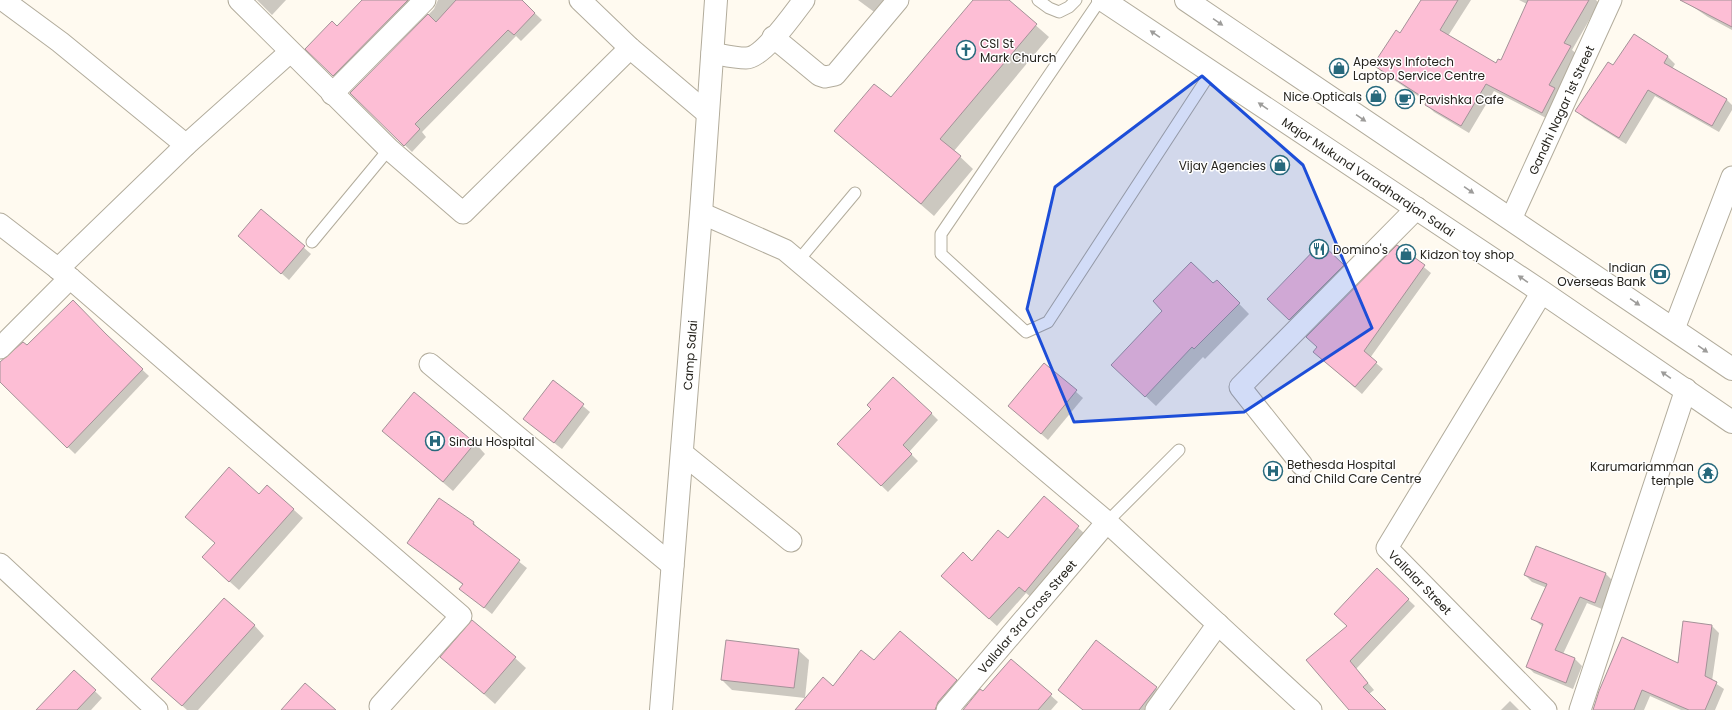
<svg xmlns="http://www.w3.org/2000/svg" width="1732" height="710" viewBox="0 0 1732 710" font-family="Poppins,sans-serif">
<style>
.shadow{fill:#0003}
.building{fill:#fdbed5;stroke:#a49298}
.lines{fill:none;stroke-linecap:round;stroke-linejoin:round}
.service-casing{stroke:#b2ac9c;stroke-width:13}
.minor-casing{stroke:#b2ac9c;stroke-width:23}
.primary-casing{stroke:#b2ac9c;stroke-width:24}
.service{stroke:#fff;stroke-width:11}
.minor{stroke:#fff;stroke-width:21}
.primary{stroke:#fff;stroke-width:22}
.oneway{fill:#9d9c9a}
.marked{fill:#1d4ed8;fill-opacity:0.2;stroke:#1d4ed8;stroke-width:3;stroke-linejoin:round}
.labels{text-anchor:middle;dominant-baseline:central;stroke-width:3;stroke-linejoin:round;paint-order:stroke}
.poi-label{font-size:12px;fill:#26241e;stroke:#fff;text-anchor:start}
.street-label{font-size:12px;fill:#26241e;stroke:#fff}
</style>
<rect width="100%" height="100%" fill="#fffaf0"/>
<!-- shadow -->
<g class="shadow">
<polygon points="257,0 286,0 272,15"/>
<polygon points="364,0 422,0 340,82 307,49 337,27"/>
<polygon points="438,0 521,0 542,20 521,41 516,36 422,132 426,137 412,152 351,93 434,9"/>
<polygon points="858,0 895,0 881,17"/>
<polygon points="974,0 1007,0 1049,37 954,151 973,169 934,216 836,131 891,99"/>
<polygon points="1422,0 1471,0 1448,36 1497,65 1502,62 1527,4 1519,0 1596,0 1599,3 1572,50 1578,55 1557,92 1562,97 1550,120 1494,91 1469,133 1434,112 1426,104 1427,102 1382,72 1374,65 1401,34"/>
<polygon points="1683,0 1732,0 1732,30 1708,17"/>
<polygon points="1634,35 1668,57 1675,64 1672,69 1727,100 1732,105 1732,110 1719,132 1655,96 1626,144 1584,118 1577,111 1614,67"/>
<polygon points="261,210 311,254 289,280 239,236"/>
<polygon points="1321,244 1350,272 1297,326 1268,299"/>
<polygon points="1398,246 1431,273 1370,358 1383,369 1362,394 1314,352"/>
<polygon points="1217,281 1249,314 1205,359 1203,357 1156,406 1123,375"/>
<polygon points="108,338 149,376 75,454 0,381 0,364 27,346"/>
<polygon points="1044,364 1083,398 1048,440 1009,406"/>
<polygon points="553,381 590,412 562,449 531,425"/>
<polygon points="931,413 938,420 909,452 918,461 888,492 838,444"/>
<polygon points="383,431 475,443 485,454 453,491"/>
<polygon points="267,486 303,518 239,590 212,566 216,544 195,525 259,495"/>
<polygon points="1044,497 1085,534 1032,598 1026,593 997,626 949,583 972,562 1008,539"/>
<polygon points="439,499 474,523 480,531 527,568 492,614 461,589 463,585 408,543"/>
<polygon points="1536,547 1606,574 1613,581 1602,609 1587,603 1563,654 1575,659 1582,666 1573,689 1534,673 1527,666 1543,627 1532,618 1547,588 1532,582 1525,575"/>
<polygon points="1377,570 1415,606 1356,669 1374,690 1369,694 1385,710 1350,710 1348,626"/>
<polygon points="1684,622 1712,626 1719,633 1712,681 1724,689 1715,710 1681,710 1650,696 1644,710 1594,710 1678,664"/>
<polygon points="254,625 264,636 198,710 187,710 163,689"/>
<polygon points="798,650 809,660 805,698 732,690 722,680"/>
<polygon points="442,657 515,658 526,668 495,704"/>
<polygon points="1011,660 1058,702 1051,710 964,710 983,693"/>
<polygon points="874,662 956,680 965,689 939,705 935,710 808,710 833,688"/>
<polygon points="74,671 102,698 91,710 37,710"/>
<polygon points="1156,688 1163,695 1151,710 1083,710 1059,690"/>
<polygon points="1510,701 1519,710 1501,710"/>
</g>
<!-- building -->
<g class="building">
<polygon points="362,0 408,0 333,76 305,49 332,21 337,26"/>
<polygon points="456,0 522,0 535,13 514,35 508,30 449,90 415,124 420,129 404,146 350,93 428,14 436,22"/>
<polygon points="973,0 1009,0 1037,24 940,139 961,156 921,204 834,131 874,84 891,97"/>
<polygon points="1421,0 1458,0 1440,30 1496,63 1498,59 1501,60 1528,0 1589,0 1564,43 1571,46 1549,85 1555,88 1542,113 1486,84 1461,126 1425,105 1427,100 1373,65 1396,30 1400,33"/>
<polygon points="1680,0 1732,0 1732,27"/>
<polygon points="1634,34 1668,56 1664,63 1727,99 1712,126 1648,90 1619,138 1575,111 1608,62 1613,65"/>
<polygon points="261,209 305,246 281,274 238,236"/>
<polygon points="1321,243 1344,265 1289,320 1267,299"/>
<polygon points="1397,245 1425,265 1364,351 1377,362 1355,387 1313,352 1317,347 1306,337"/>
<polygon points="1191,262 1213,283 1217,280 1240,303 1194,349 1192,347 1145,397 1111,365 1162,311 1153,301"/>
<polygon points="73,300 106,334 143,369 67,448 0,382 0,362 23,342 27,345"/>
<polygon points="1044,363 1077,390 1041,434 1008,406"/>
<polygon points="893,377 932,413 903,445 912,454 881,486 837,444 871,409 867,405"/>
<polygon points="553,380 584,404 554,443 523,419"/>
<polygon points="414,392 475,443 443,482 382,431"/>
<polygon points="229,467 259,494 267,485 294,509 229,582 202,557 215,543 185,517"/>
<polygon points="1044,496 1079,526 1025,592 1019,587 989,619 941,576 963,552 972,561 998,530 1008,538"/>
<polygon points="439,498 474,522 473,524 520,560 484,608 459,589 463,584 407,543"/>
<polygon points="1536,546 1606,573 1595,603 1580,597 1555,650 1575,658 1566,683 1526,667 1543,624 1531,619 1547,584 1524,575"/>
<polygon points="1377,568 1409,599 1350,661 1368,683 1363,687 1386,710 1349,710 1306,660 1347,626 1334,614"/>
<polygon points="224,598 255,625 182,706 151,679"/>
<polygon points="472,620 516,657 484,694 440,657"/>
<polygon points="1683,621 1712,625 1705,676 1717,682 1705,710 1689,710 1642,690 1634,710 1593,710 1599,691 1622,637 1678,663"/>
<polygon points="900,631 957,680 938,702 935,710 795,710 823,677 833,686 861,650 874,660"/>
<polygon points="726,640 799,649 794,688 721,680"/>
<polygon points="1096,640 1157,687 1139,710 1083,710 1058,690"/>
<polygon points="1011,659 1052,694 1038,710 963,710 980,689 983,691"/>
<polygon points="74,670 96,690 77,710 36,710"/>
<polygon points="305,683 336,710 281,710"/>
</g>
<g class="lines">
<!-- service casing -->
<g class="service-casing">
<g id="service">
<polyline points="1038,0 1049,8 1059,12 1069,7 1076,0"/>
<polyline points="1100,0 941,234 941,254 1026,332 1048,322 1211,72"/>
<polyline points="312,242 389,149"/>
<polyline points="798,261 855,193"/>
<polyline points="1107,522 1179,450"/>
</g>
</g>
<!-- minor casing -->
<g class="minor-casing">
<g id="minor">
<polyline points="3,0 60,42 186,145"/>
<polyline points="239,0 389,149 463,213 630,48"/>
<polyline points="580,0 630,48 708,114"/>
<polyline points="773,37 819,75 825,77 835,75 898,0"/>
<path d="M712 53C723 55 735 58 746 58 763 58 794 13 804 0"/>
<polyline points="332,94 425,0"/>
<polyline points="701,213 785,250 1107,522 1311,710"/>
<path id="s1" d="M1511 219 1611 0"/>
<polyline points="0,224 70,278 461,616 380,706"/>
<polyline points="58,269 186,145 290,52"/>
<path id="s2" d="M1542 292 1387 548 1546 710"/>
<polyline points="1674,329 1732,177"/>
<polyline points="0,348 70,278"/>
<polyline points="430,364 673,566"/>
<polyline points="682,453 791,541"/>
<polyline points="1302,465 1240,387 1417,208"/>
<polyline points="0,564 157,710"/>
<path id="s3" d="M947 710 1107 522"/>
<polyline points="1156,710 1218,624"/>
<polyline points="1580,710 1686,389"/>
</g>
</g>
<!-- primary casing -->
<g class="primary-casing">
<g id="primary">
<path id="s4" d="M1103 0 1542 292 1732 422"/>
<polyline points="1186,0 1732,369"/>
<path id="s5" d="M661 710 701 213 716 0"/>
</g>
</g>
<!-- service -->
<use href="#service" class="service"/>
<!-- minor -->
<use href="#minor" class="minor"/>
<!-- primary -->
<use href="#primary" class="primary"/>
</g>
<!-- one-way arrows -->
<defs><path id="oneway-solid" d="M-6-.8H1V-3.2L6.5 0L1 3.2V.8H-6Z"/></defs>
<g class="oneway">
<use href="#oneway-solid" transform="translate(1218 22) rotate(34)"/>
<use href="#oneway-solid" transform="translate(1155 34) rotate(-146)"/>
<use href="#oneway-solid" transform="translate(1263 106) rotate(-146)"/>
<use href="#oneway-solid" transform="translate(1361 118) rotate(34)"/>
<use href="#oneway-solid" transform="translate(1469 190) rotate(34)"/>
<use href="#oneway-solid" transform="translate(1523 279) rotate(-146)"/>
<use href="#oneway-solid" transform="translate(1635 302) rotate(34)"/>
<use href="#oneway-solid" transform="translate(1703 349) rotate(35)"/>
<use href="#oneway-solid" transform="translate(1666 375) rotate(-145)"/>
</g>
<!-- marked area -->
<path class="marked" d="M1202 76 1303 165 1372 328 1244 412 1074 422 1027 309 1055 187Z"/>
<!-- icons -->
<defs>
<g id="church-ring" transform="scale(1)"><circle r="9.5" fill="#fff" stroke="#27697c" stroke-width="1.5"/><path d="M-1.2-6h2.4v3.5h3.3v2.4h-3.3V6h-2.4V-.1h-3.3v-2.4h3.3Z" fill="#27697c"/></g>
<g id="shop-ring" transform="scale(1)"><circle r="9.5" fill="#fff" stroke="#27697c" stroke-width="1.5"/><path d="M-5-2.5h2.3a2.7 3.5 0 0 1 5.4 0H5L5.5 6h-11ZM-1.5-2.5h3a1.5 2.3 0 0 0-3 0Z" fill="#27697c"/></g>
<g id="cafe-ring" transform="scale(1)"><circle r="9.5" fill="#fff" stroke="#27697c" stroke-width="1.5"/><path d="M-5.5-4.5H6V0H3Q3 3.5 0 3.5H-2.5Q-5.5 3.5-5.5 0ZM3-3.2v2h1.7v-2ZM-6 4.5H4V6H-6Z" fill="#27697c"/></g>
<g id="restaurant-ring" transform="scale(1)"><circle r="9.5" fill="#fff" stroke="#27697c" stroke-width="1.5"/><path d="M-5-6h1v4h1v-4h1v4h1v-4h1v5L-1.5 .5V6h-2V.5L-5-1ZM5-6V6H3V1.5H1.5Q1.5-4 5-6Z" fill="#27697c"/></g>
<g id="bank-ring" transform="scale(1)"><circle r="9.5" fill="#fff" stroke="#27697c" stroke-width="1.5"/><path d="M-6-4H6V4H-6ZM0-2.3a2.3 2.3 0 1 0 0 4.6a2.3 2.3 0 1 0 0-4.6Z" fill="#27697c"/></g>
<g id="hospital-ring" transform="scale(1)"><circle r="9.5" fill="#fff" stroke="#27697c" stroke-width="1.5"/><path d="M-5-5h3v3.5h4V-5h3V5h-3V1.5h-4V5h-3Z" fill="#27697c"/></g>
<g id="temple-ring" transform="scale(1)"><circle r="9.5" fill="#fff" stroke="#27697c" stroke-width="1.5"/><path d="M0-6L5-2H3V0L6.5 2.5H4V6H1.5V3h-3V6H-4V2.5H-6.5L-3 0V-2H-5Z" fill="#27697c"/></g>
</defs>
<g fill-rule="evenodd">
<use href="#church-ring" x="966" y="50"/>
<use href="#shop-ring" x="1339" y="68"/>
<use href="#shop-ring" x="1376" y="96"/>
<use href="#cafe-ring" x="1405" y="99"/>
<use href="#shop-ring" x="1280" y="165"/>
<use href="#restaurant-ring" x="1319" y="249"/>
<use href="#shop-ring" x="1406" y="254"/>
<use href="#bank-ring" x="1660" y="274"/>
<use href="#hospital-ring" x="435" y="441"/>
<use href="#hospital-ring" x="1273" y="471"/>
<use href="#temple-ring" x="1708" y="473"/>
</g>
<g class="labels">
<!-- poi labels -->
<g class="poi-label">
<text x="980" y="43">CSI St<tspan x="980" dy="14">Mark Church</tspan></text>
<text x="1353" y="61">Apexsys Infotech<tspan x="1353" dy="14">Laptop Service Centre</tspan></text>
<text x="1362" y="96" text-anchor="end">Nice Opticals</text>
<text x="1419" y="99">Pavishka Cafe</text>
<text x="1266" y="165" text-anchor="end">Vijay Agencies</text>
<text x="1333" y="249">Domino's</text>
<text x="1420" y="254">Kidzon toy shop</text>
<text x="1646" y="267" text-anchor="end">Indian<tspan x="1646" dy="14">Overseas Bank</tspan></text>
<text x="449" y="441">Sindu Hospital</text>
<text x="1287" y="464">Bethesda Hospital<tspan x="1287" dy="14">and Child Care Centre</tspan></text>
<text x="1694" y="466" text-anchor="end">Karumariamman<tspan x="1694" dy="14">temple</tspan></text>
</g>
<!-- street labels -->
<g class="street-label">
<text stroke="none"><textPath href="#s1" startOffset="120">Gandhi Nagar 1st Street</textPath></text>
<text stroke="none"><textPath href="#s4" startOffset="319">Major Mukund Varadharajan Salai</textPath></text>
<text stroke="none"><textPath href="#s5" startOffset="356">Camp Salai</textPath></text>
<text stroke="none"><textPath href="#s2" startOffset="347">Vallalar Street</textPath></text>
<text stroke="none"><textPath href="#s3" startOffset="123">Vallalar 3rd Cross Street</textPath></text>
</g>
</g>
</svg>
